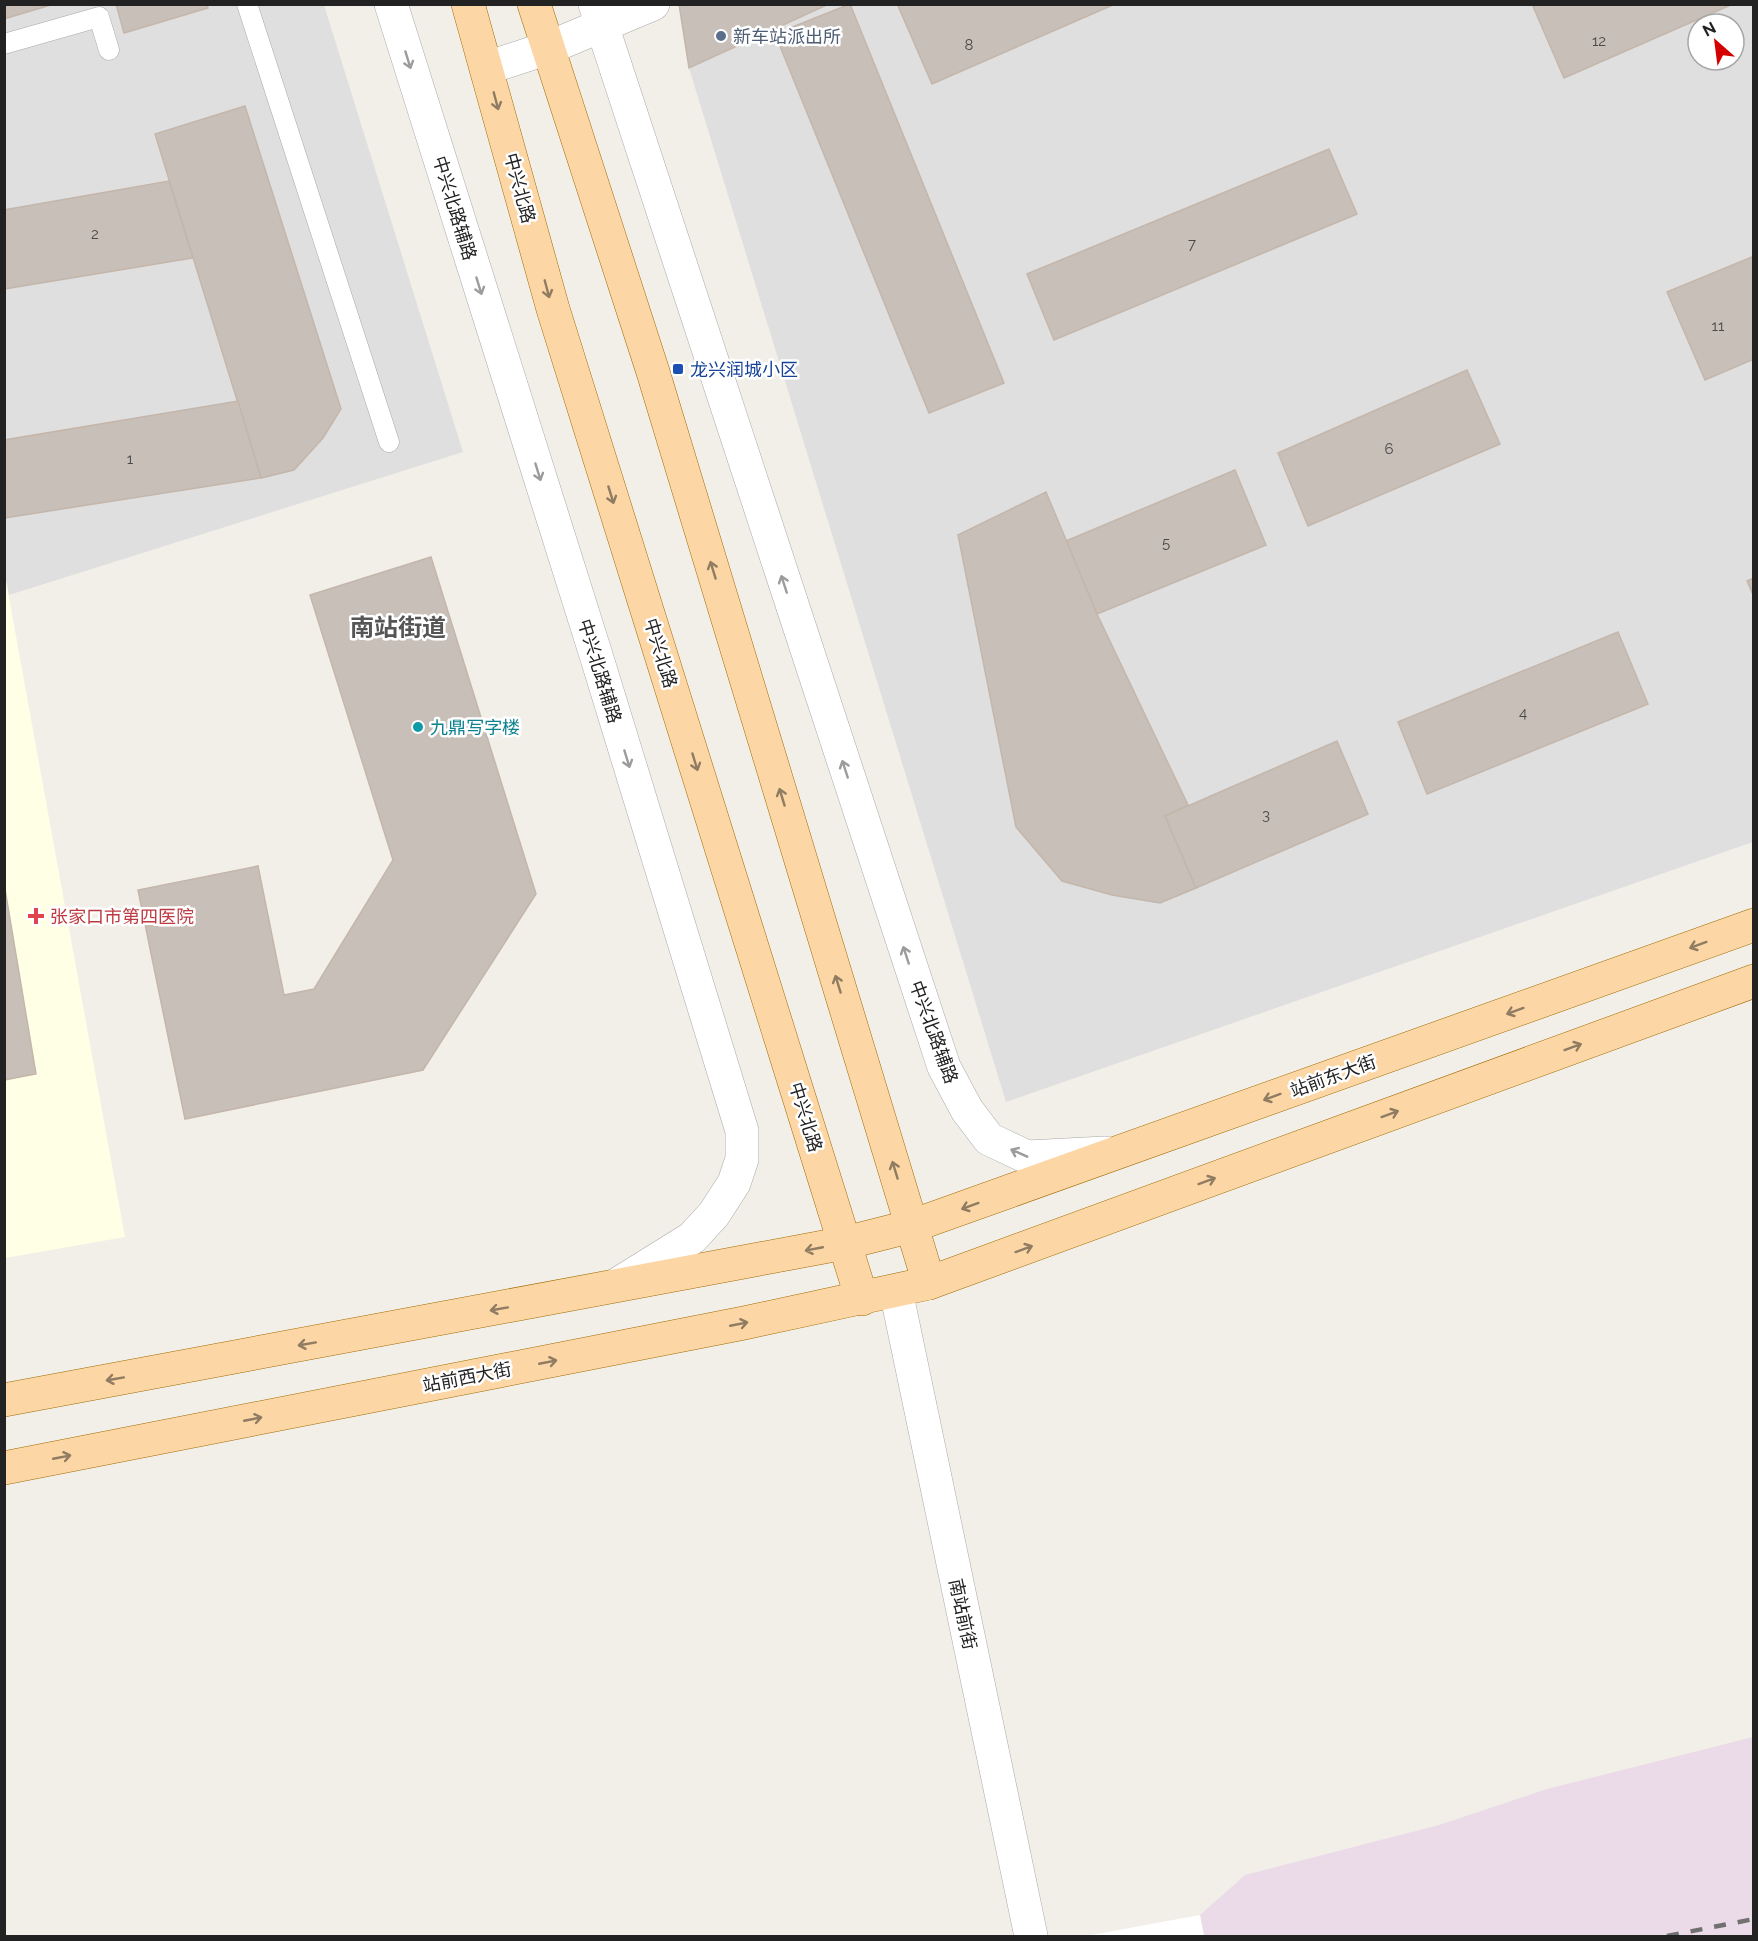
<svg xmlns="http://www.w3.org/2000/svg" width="1758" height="1941" viewBox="0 0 1758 1941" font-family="Raleway,'Noto Sans SC',sans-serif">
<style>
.residential{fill:#e0dfdf;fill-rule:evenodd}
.industrial{fill:#ebdbe8}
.education{fill:#ffffe5}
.pier{fill:#fff}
.building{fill:#c7bfb8;stroke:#c4b6ab;stroke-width:1.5}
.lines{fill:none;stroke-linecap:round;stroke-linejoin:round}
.service-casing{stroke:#a9a9a9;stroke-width:21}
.tertiary-casing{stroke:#a9a9a9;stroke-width:34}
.primary-casing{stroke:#a06b00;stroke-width:34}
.service{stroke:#fff;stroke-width:20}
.tertiary{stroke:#fff;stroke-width:33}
.primary{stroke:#fcd6a4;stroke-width:33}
.rail{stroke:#707070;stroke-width:4.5;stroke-dasharray:12 12;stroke-linecap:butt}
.oneway{stroke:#9c9c9c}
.oneway2{stroke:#8f7c63}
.service-dot{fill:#5c6f8a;stroke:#fff;stroke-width:2}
.transit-dot{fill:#1a4fb4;stroke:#fff;stroke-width:2}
.culture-dot{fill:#0f9aa8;stroke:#fff;stroke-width:2}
.health-dot{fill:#e0444e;stroke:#fff;stroke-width:2}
.labels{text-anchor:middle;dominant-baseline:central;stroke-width:5;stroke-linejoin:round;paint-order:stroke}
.number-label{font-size:15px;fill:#4b4948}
.service-label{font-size:18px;fill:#4e5e75;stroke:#fff;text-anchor:start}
.street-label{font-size:18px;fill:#222;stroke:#fff}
.transit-label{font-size:18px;fill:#164399;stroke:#fff;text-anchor:start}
.culture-label{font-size:18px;fill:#0d838f;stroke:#fff;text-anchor:start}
.health-label{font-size:18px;fill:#be3a42;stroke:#fff;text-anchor:start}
.district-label{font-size:24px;font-weight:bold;fill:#555;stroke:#fff}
</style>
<rect width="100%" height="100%" fill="#f2efe9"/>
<!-- residential -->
<g class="residential">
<polygon points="4,5 324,5 463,452 9,595 4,570"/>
<path d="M829 5H1753V842L1006 1102 689 68ZM1698 24H1734V60H1698Z"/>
</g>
<!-- industrial -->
<polygon class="industrial" points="1753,1737 1753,1936 1204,1936 1200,1915 1245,1875 1439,1825 1547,1789"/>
<!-- education -->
<polygon class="education" points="4,570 125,1237 5,1258 4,1258"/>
<!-- pier -->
<polygon class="pier" points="1200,1915 1204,1936 1086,1936"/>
<!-- building -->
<g class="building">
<polygon points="4,4 54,4 4,19"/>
<polygon points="116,4 207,4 208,8 124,33"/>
<polygon points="679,4 829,4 689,68"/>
<polygon points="850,4 1004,383 929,413 775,34"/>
<polygon points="900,4 1115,4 932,84 898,6"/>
<polygon points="1532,4 1733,4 1564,78"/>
<polygon points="245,106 341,409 323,438 294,470 261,478 155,134"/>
<polygon points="1329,149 1357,214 1054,340 1027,274"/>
<polygon points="169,181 193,258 4,289 4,210"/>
<polygon points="1754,256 1754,359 1705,380 1667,292"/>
<polygon points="1467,370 1500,444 1308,526 1278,453"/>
<polygon points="238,401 261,478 4,518 4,440"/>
<polygon points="1235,470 1266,545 1097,614 1066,541"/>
<polygon points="1046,492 1097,614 1188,805 1165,816 1196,888 1160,903 1112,895 1062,881 1016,827 958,535"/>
<polygon points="431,557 536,894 423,1070 185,1119 138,890 258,866 284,995 314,989 393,860 310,595"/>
<polygon points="1754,578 1754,597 1747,581"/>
<polygon points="1618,632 1648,704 1427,794 1398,722"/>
<polygon points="1337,741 1368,814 1196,888 1165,816"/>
<polygon points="4,883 36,1074 4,1080"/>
</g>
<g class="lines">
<!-- service casing -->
<g class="service-casing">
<g id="service">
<polyline points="247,4 389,442"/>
<polyline points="4,44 99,17 109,50"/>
</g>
</g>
<!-- tertiary casing -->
<g class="tertiary-casing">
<g id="tertiary">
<polyline points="391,4 596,655 742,1131 742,1159 734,1183 714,1214 692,1238 618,1284"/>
<polyline points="595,4 944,1067 967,1110 989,1139 1027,1157 1105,1153"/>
<polyline points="487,68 548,48 653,4"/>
<polyline points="896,1291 1031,1936"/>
</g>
</g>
<!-- primary casing -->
<g class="primary-casing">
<g id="primary">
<polyline points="468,4 553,309 862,1299"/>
<polyline points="534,4 653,372 929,1283"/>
<polyline points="4,1400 845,1243 912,1226 1754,925"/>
<polyline points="4,1468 744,1323 929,1283 1754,981"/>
</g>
</g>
<!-- service -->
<use href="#service" class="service"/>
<!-- tertiary -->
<use href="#tertiary" class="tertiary"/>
<!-- primary -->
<use href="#primary" class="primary"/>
<!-- rail -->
<polyline class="rail" points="1667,1936 1754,1919"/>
</g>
<!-- one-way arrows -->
<defs><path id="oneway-shaft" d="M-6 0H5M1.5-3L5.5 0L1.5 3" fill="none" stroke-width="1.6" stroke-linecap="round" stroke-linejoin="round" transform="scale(1.5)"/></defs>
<g class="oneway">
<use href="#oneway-shaft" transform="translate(408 60) rotate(73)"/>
<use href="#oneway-shaft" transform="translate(479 286) rotate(73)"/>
<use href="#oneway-shaft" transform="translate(538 472) rotate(73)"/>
<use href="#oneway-shaft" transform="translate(784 584) rotate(-108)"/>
<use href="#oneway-shaft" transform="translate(627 759) rotate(73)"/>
<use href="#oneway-shaft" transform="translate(845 769) rotate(-108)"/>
<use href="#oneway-shaft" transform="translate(906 955) rotate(-108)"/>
<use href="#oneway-shaft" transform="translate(1019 1153) rotate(-156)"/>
</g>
<g class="oneway2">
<use href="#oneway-shaft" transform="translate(496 101) rotate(75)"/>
<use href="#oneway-shaft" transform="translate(547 289) rotate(75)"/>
<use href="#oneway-shaft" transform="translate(611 495) rotate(73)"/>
<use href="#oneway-shaft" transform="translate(713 570) rotate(-107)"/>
<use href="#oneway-shaft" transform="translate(695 762) rotate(73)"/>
<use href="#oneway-shaft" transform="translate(782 797) rotate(-107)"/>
<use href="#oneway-shaft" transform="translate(1698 945) rotate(160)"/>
<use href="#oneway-shaft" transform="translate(838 984) rotate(-107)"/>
<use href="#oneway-shaft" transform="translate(1515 1011) rotate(160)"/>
<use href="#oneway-shaft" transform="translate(1573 1047) rotate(-20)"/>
<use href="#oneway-shaft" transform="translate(1272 1097) rotate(160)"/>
<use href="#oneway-shaft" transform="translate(1390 1114) rotate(-20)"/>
<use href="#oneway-shaft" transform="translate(895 1170) rotate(-107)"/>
<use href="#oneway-shaft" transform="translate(1207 1181) rotate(-20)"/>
<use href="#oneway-shaft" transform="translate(970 1206) rotate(160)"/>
<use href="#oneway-shaft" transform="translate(814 1249) rotate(169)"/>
<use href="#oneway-shaft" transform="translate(1024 1249) rotate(-20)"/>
<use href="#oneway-shaft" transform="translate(499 1309) rotate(170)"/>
<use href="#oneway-shaft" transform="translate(739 1324) rotate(-11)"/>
<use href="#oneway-shaft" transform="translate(307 1344) rotate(170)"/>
<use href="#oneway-shaft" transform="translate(548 1362) rotate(-11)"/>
<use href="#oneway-shaft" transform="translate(115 1379) rotate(170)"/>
<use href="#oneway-shaft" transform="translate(253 1419) rotate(-11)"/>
<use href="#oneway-shaft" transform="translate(62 1457) rotate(-11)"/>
</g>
<!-- markers -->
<circle class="service-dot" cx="721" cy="36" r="6"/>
<rect class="transit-dot" x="672" y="363" width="12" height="12" rx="3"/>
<circle class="culture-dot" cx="418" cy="727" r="6"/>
<path class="health-dot" d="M33 907h6v6h6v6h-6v6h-6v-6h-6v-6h6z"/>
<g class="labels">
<!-- number labels -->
<g class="number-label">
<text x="1599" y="41">12</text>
<text x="969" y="45">8</text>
<text x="95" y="234">2</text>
<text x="1192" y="244">7</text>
<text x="1718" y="326">11</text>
<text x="1389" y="449">6</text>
<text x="130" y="459">1</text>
<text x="1166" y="543">5</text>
<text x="1523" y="713">4</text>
<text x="1266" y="815">3</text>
</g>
<!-- service labels -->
<g class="service-label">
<text x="733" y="36">新车站派出所</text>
</g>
<!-- street labels -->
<g class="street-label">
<text transform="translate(520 188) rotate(75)">中兴北路</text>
<text transform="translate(455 208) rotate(73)">中兴北路辅路</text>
<text transform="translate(661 653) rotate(73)">中兴北路</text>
<text transform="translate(600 671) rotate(73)">中兴北路辅路</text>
<text transform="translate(934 1032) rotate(70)">中兴北路辅路</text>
<text transform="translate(1333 1076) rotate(-20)">站前东大街</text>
<text transform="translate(806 1117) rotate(73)">中兴北路</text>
<text transform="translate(467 1377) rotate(-11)">站前西大街</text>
<text transform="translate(963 1614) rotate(78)">南站前街</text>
</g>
<!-- transit labels -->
<g class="transit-label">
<text x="690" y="369">龙兴润城小区</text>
</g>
<!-- culture labels -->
<g class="culture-label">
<text x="430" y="727">九鼎写字楼</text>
</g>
<!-- health labels -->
<g class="health-label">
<text x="50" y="916">张家口市第四医院</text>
</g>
<!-- district labels -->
<g class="district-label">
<text x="398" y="627">南站街道</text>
</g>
</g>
<!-- border -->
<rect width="1758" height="1941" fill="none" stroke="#222222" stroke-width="12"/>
<!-- north arrow -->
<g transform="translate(1716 42) rotate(332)"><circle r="28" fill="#ffffff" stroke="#a7a7a7" stroke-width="1.5"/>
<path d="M0-4.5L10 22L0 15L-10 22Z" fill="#d40000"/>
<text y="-9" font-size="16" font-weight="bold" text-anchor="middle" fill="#222222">N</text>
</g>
</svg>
